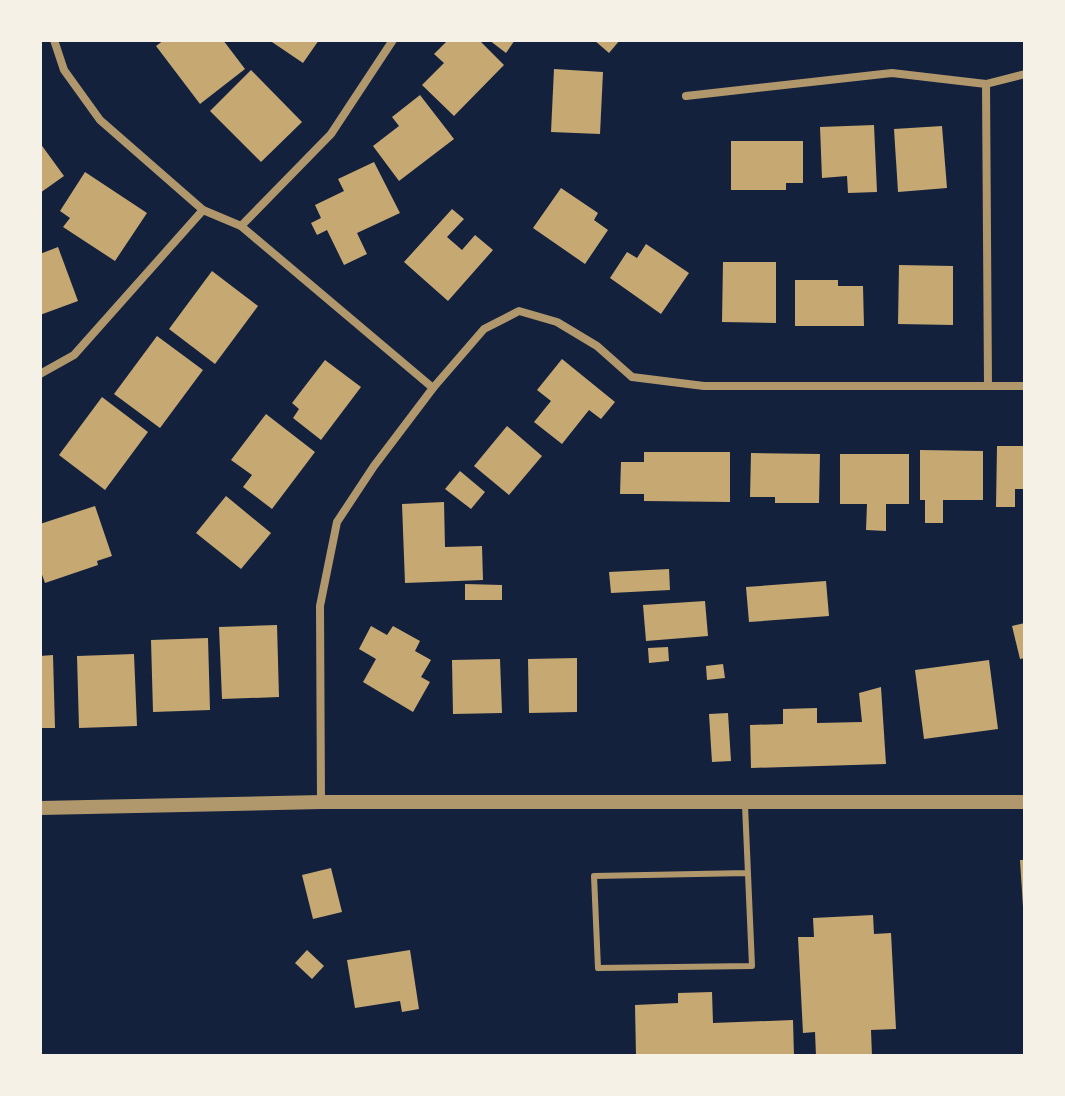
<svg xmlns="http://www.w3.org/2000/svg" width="1065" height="1096" viewBox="0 0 1065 1096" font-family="'Sofia Sans Condensed',sans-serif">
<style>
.building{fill:#c6a872}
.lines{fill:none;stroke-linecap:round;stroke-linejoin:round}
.service{stroke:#b1986c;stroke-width:6}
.minor{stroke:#b1986c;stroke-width:8}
.tertiary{stroke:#b1986c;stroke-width:14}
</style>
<rect width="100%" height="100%" fill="#14213d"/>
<!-- building -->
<g class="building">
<polygon points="164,40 223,40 245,69 200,104 156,46"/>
<polygon points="269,40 319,40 303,63"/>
<polygon points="448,40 479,40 504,65 454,116 422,85 444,63 434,54"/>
<polygon points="489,40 515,40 506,53"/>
<polygon points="594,40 620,40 609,53"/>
<polygon points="554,69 603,72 600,134 551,132"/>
<polygon points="251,70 302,122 261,162 210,111"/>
<polygon points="420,95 454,139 399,181 373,146 399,126 392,117"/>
<polygon points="874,125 877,192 848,193 847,176 822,178 820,127"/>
<polygon points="942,126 947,188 898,192 894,129"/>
<polygon points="731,141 803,141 803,183 786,183 786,190 731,190"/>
<polygon points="40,143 64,176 40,193"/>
<polygon points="374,162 400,213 357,233 367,254 344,265 327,230 317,235 311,223 321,218 315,205 344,191 338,179"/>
<polygon points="85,172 147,213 115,261 63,227 70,218 60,211"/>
<polygon points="561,188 598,213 594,220 608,230 585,264 533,228"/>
<polygon points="452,209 464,219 447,237 462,250 475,235 493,250 448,301 404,262"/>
<polygon points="646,244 689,273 661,314 610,278 627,252 637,258"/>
<polygon points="58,247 78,301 40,315 40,254"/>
<polygon points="723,262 776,262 776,323 722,322"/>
<polygon points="899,265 953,266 953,325 898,324"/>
<polygon points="212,271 258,306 215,364 169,329"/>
<polygon points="795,280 838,280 838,286 863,286 864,326 795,326"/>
<polygon points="157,336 203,370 160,428 114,394"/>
<polygon points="562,359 615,402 601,419 589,410 562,444 534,422 551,401 537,390"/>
<polygon points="325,360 361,387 321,440 293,418 299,409 292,403"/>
<polygon points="102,397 148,432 105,490 59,455"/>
<polygon points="266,414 315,452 272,509 243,487 252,475 231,460"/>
<polygon points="507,426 542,456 509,495 474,466"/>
<polygon points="997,446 1025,446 1025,489 1015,489 1015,507 996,507"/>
<polygon points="920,450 983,451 983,500 943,500 943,523 925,523 925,500 920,500"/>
<polygon points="644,452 730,452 730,502 644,501 644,494 620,494 621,462 644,462"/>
<polygon points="751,453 820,454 819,503 775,503 775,497 750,497"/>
<polygon points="840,454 909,454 909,504 886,504 886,531 866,530 867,504 840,504"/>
<polygon points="460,471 485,492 471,509 445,489"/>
<polygon points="226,496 271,533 241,569 196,533"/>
<polygon points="444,502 445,547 482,546 483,580 405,583 402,504"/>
<polygon points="95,506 112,556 97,561 98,565 45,583 40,569 40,524"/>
<polygon points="669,569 670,590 611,593 609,572"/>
<polygon points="826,581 829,616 749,622 746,587"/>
<polygon points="465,584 502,585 502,600 465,600"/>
<polygon points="705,601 708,636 646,641 643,605"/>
<polygon points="1025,623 1025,658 1020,659 1012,626"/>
<polygon points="277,625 279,697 222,699 219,627"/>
<polygon points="371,626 387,635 393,626 420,641 415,651 431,660 421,677 430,682 413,712 363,682 376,659 359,649"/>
<polygon points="208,638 210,710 153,712 151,640"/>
<polygon points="668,647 669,661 649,663 648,648"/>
<polygon points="134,654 137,726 79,728 77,656"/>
<polygon points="53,655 55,728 40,728 40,656"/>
<polygon points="577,658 577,712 529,713 528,659"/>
<polygon points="500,659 502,713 453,714 452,660"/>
<polygon points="989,660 998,729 924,739 915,670"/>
<polygon points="723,664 725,678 707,680 706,666"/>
<polygon points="881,687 886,764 751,768 750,725 783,724 783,709 817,708 817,723 862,722 859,693"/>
<polygon points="728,713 731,761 712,762 709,714"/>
<polygon points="1020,860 1025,860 1025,907 1023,907"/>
<polygon points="331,868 342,912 313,919 302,875"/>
<polygon points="873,915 874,934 891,933 896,1029 871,1030 872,1056 816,1056 815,1032 803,1033 798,937 814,937 813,918"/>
<polygon points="307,950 324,966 312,979 295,963"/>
<polygon points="410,950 419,1009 402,1012 400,1001 355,1008 347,960"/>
<polygon points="712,992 713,1023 793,1020 794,1056 636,1056 635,1005 678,1003 678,993"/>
</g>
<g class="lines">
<!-- service -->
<polyline class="service" points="745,805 752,966 598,968 594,876 748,873"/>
<!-- minor -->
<g class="minor">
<polyline points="54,40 64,70 100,120 203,210 241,226 433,388"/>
<polyline points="986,84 988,386"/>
<polyline points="686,96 892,73 986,84 1025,74"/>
<polyline points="241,226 331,134 393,40"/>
<polyline points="40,374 74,355 203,210"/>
<polyline points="321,802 320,606 337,522 374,466 433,388 484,329 519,311 557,322 597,346 632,377 704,386 1025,386"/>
</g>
<!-- tertiary -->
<polyline class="tertiary" points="40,808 321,802 1025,802"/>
</g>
<!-- border -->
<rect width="1065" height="1096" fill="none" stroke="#f6f1e7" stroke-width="84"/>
</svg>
